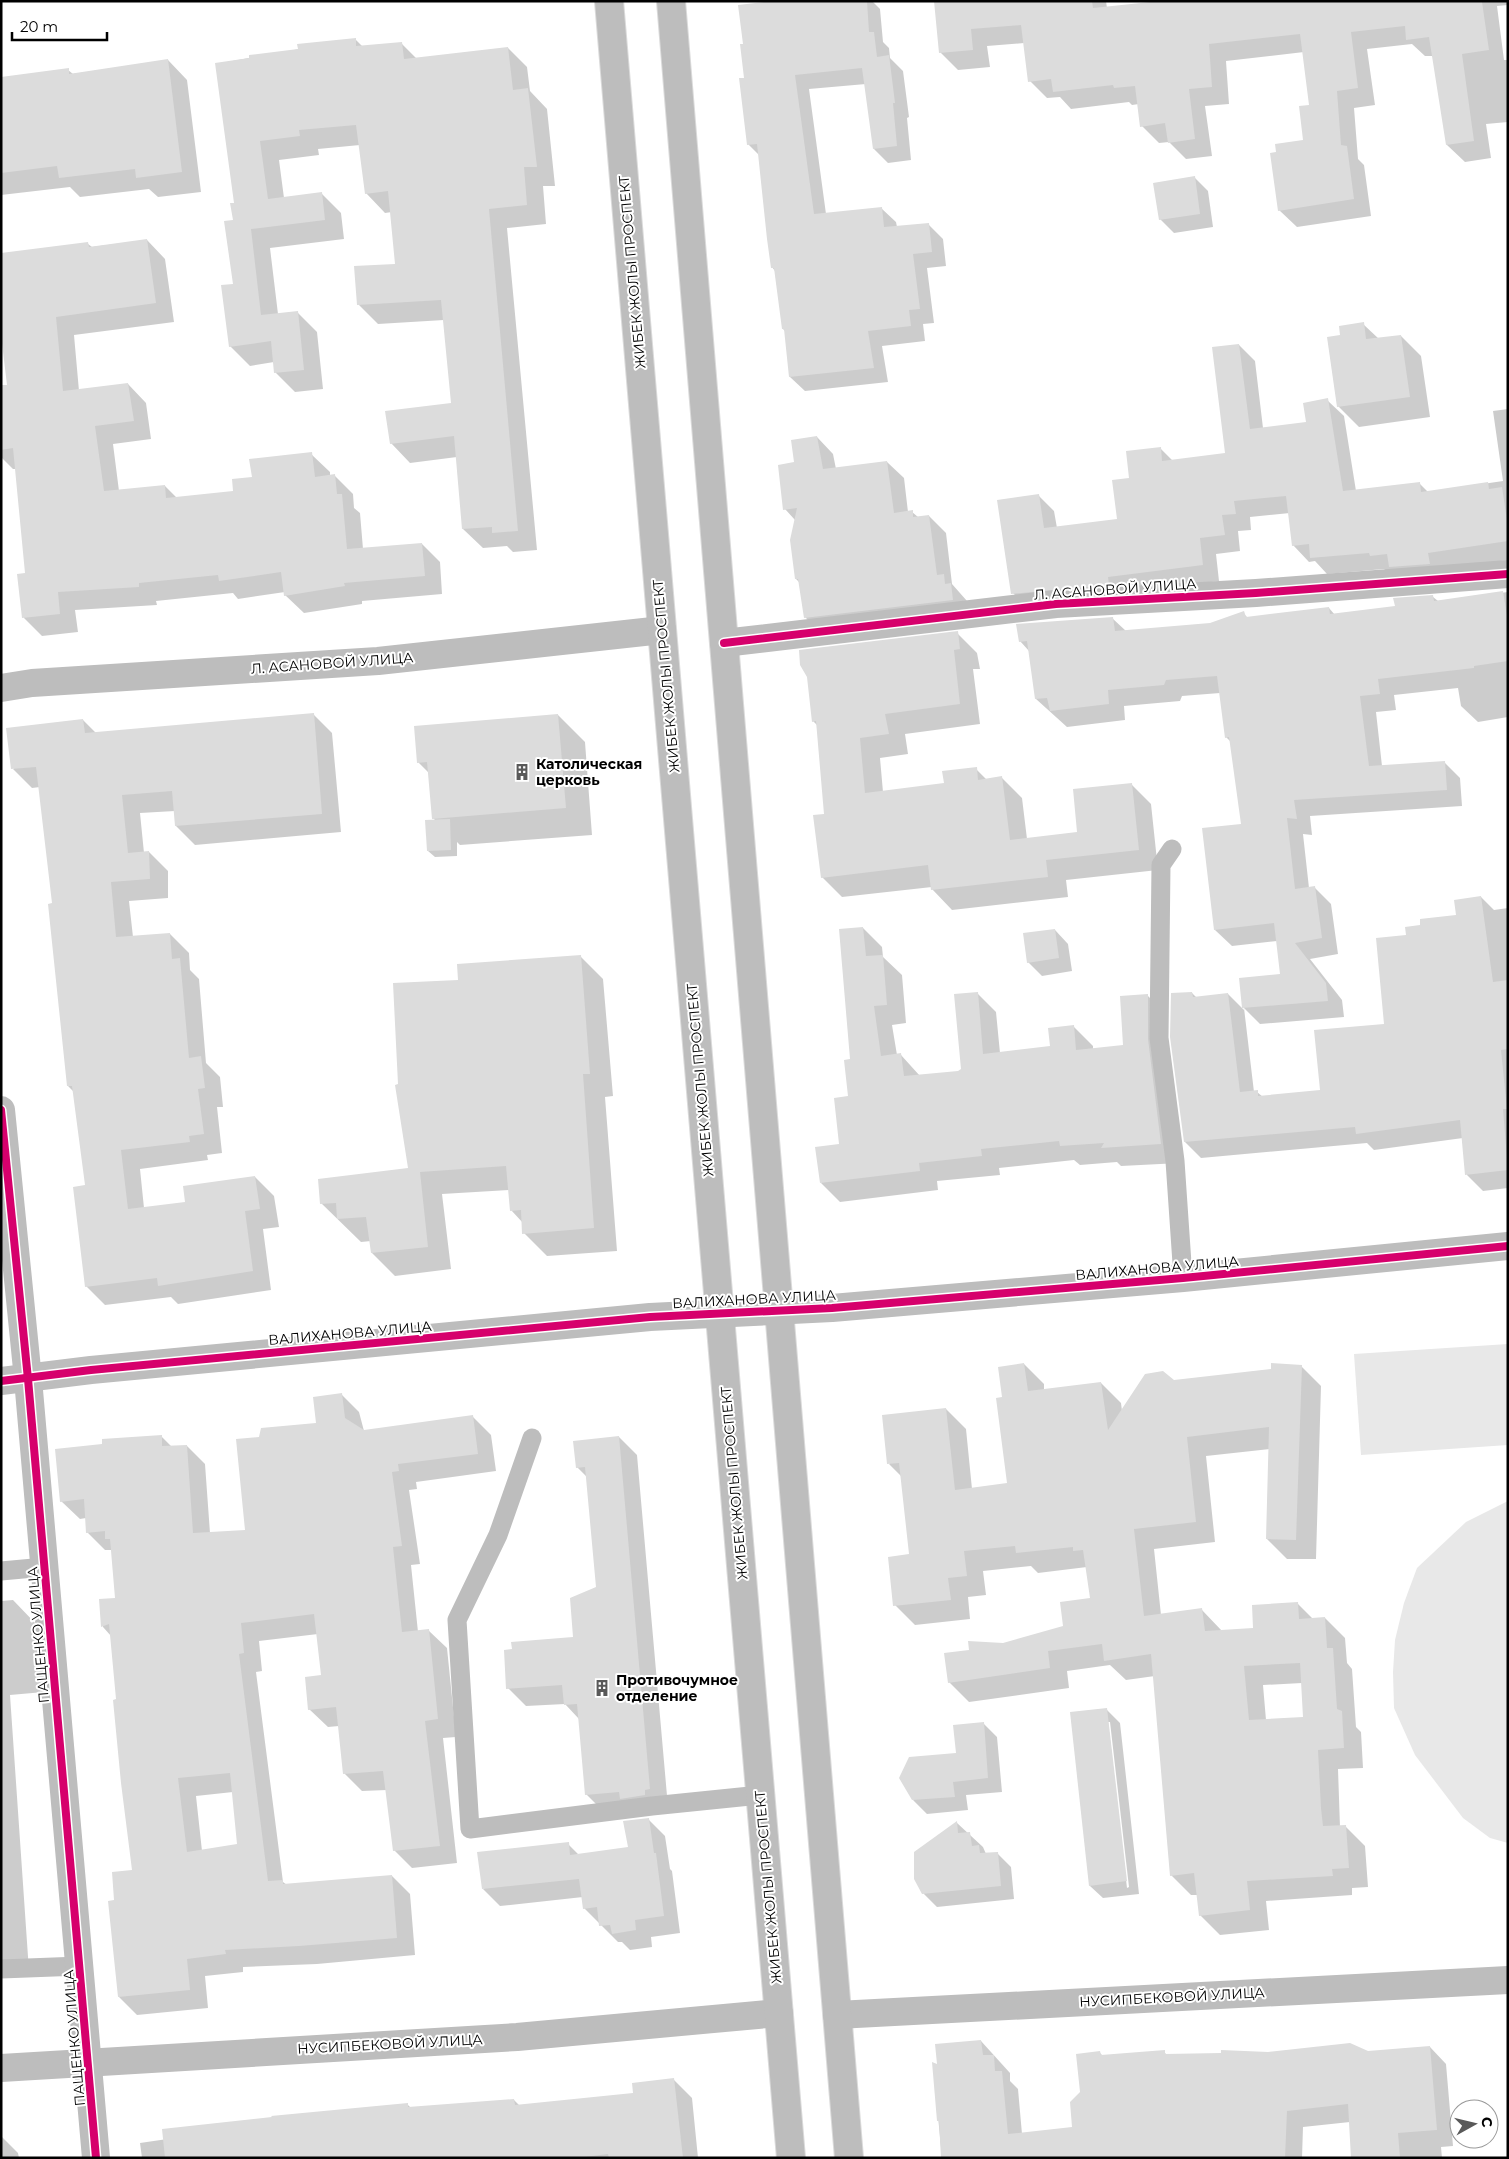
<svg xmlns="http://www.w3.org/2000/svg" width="1509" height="2159" viewBox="0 0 1509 2159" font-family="Montserrat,sans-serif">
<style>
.green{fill:#e8e8e8}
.shadow{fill:#0003;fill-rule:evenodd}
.building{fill:#dcdcdc;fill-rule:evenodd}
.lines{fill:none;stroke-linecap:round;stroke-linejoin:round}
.highway-casing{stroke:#dbdbdb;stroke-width:30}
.lane{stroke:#bdbdbd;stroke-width:19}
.street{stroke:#bdbdbd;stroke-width:28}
.highway{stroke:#bdbdbd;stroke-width:28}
.cycleway-casing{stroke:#fff;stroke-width:11}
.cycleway{stroke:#d6006c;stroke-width:8}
.labels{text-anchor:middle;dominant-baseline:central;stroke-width:4;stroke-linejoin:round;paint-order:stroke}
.street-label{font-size:14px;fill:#000;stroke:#fff}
.poi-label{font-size:14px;font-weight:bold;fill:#000;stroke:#fff;text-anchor:start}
</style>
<rect width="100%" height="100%" fill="#fff"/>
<!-- green -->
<g class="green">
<polygon points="1508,1344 1508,1445 1361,1455 1354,1354"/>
<polygon points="1508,1501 1508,1843 1490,1838 1463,1818 1415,1755 1394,1708 1393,1672 1395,1640 1404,1603 1417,1568 1466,1522"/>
</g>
<!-- shadow -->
<g class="shadow">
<polygon points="791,1 872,1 880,9 883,42 889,48 890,58 903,71 909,117 907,118 911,160 888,163 874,149 866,84 809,89 826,214 881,208 896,222 897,227 928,224 943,239 946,266 927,268 934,323 923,324 925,341 882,346 888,382 805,391 790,377 786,332 783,329 775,271 772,267 759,155 748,144 745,79"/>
<polygon points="935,1 1106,1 1107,8 1172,1 1508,1 1508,5 1497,6 1504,60 1508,60 1508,122 1486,124 1491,158 1465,162 1447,145 1433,56 1425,56 1412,44 1367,49 1375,105 1354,108 1358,159 1364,165 1371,216 1297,227 1279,210 1277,153 1304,142 1311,106 1304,52 1226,61 1229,104 1205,106 1212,156 1186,159 1169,142 1159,143 1142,126 1139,104 1132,105 1129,102 1071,109 1060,97 1047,98 1030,81 1024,43 987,46 990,67 958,70 940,52"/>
<polygon points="355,39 363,47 402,44 417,59 508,48 527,67 530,91 547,109 555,186 543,186 546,224 507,228 537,550 513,552 507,546 483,548 463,529 457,457 410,463 391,443 452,404 444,320 378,324 358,304 397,265 392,212 385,213 366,193 360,145 318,149 319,155 279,160 284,198 321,193 341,213 344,239 270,248 278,314 297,312 317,332 323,389 295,392 275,372 274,362 250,366 230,346 234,285 236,204 216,64"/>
<polygon points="168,60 187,80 201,192 158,197 149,189 80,197 70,187 1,195 1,78 68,70 73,74"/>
<polygon points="1195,178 1208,191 1213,227 1174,233 1160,219"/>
<polygon points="147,240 165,259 174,322 74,335 79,391 128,384 146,403 151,439 113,444 119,491 165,486 177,498 235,493 253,478 311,454 330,472 330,476 334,475 353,494 354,508 360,513 363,549 422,544 440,562 442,594 362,601 362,604 304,613 285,595 285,592 238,599 233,593 156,601 157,605 75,610 78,632 42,636 24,618 18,575 26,574 16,469 13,469 1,457 1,387 9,386 88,244 92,247"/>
<polygon points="1363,324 1379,339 1401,336 1421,356 1430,417 1359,427 1338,406 1342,336"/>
<polygon points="1239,345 1255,361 1263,428 1307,423 1327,400 1344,416 1356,491 1420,484 1428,492 1503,481 1493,411 1508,409 1508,560 1444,569 1387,571 1384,569 1327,574 1315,561 1309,562 1293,545 1290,513 1250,517 1251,530 1238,531 1240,551 1216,554 1219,581 1124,593 1029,609 1013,593 1038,495 1054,511 1057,528 1118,520 1131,479 1160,448 1173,461 1226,454"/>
<polygon points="817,437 833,454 836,469 887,462 904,478 908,512 912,512 918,517 929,516 946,533 952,584 967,601 822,634 805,617 800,583 796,579 795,520 785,509 795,463"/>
<polygon points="1508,592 1508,717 1478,722 1461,706 1458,688 1394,695 1396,710 1376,712 1382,766 1444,762 1460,778 1462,806 1310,816 1312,835 1303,834 1309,888 1314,887 1331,904 1338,954 1310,959 1342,1000 1344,1017 1260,1024 1244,1008 1254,1092 1257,1092 1263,1097 1322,1091 1385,1025 1407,936 1421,926 1457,916 1481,897 1494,910 1508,908 1508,1188 1483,1191 1467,1175 1463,1138 1374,1150 1367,1143 1201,1158 1185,1142 1192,993 1197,998 1228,994 1244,1010 1241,979 1281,976 1277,941 1232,946 1215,930 1242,825 1231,742 1226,737 1220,693 1182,696 1180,701 1124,706 1125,720 1067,727 1036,699 1029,651 1020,641 1112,618 1126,631 1211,624 1243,613 1248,618 1329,608 1335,615 1396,608 1433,597 1438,601"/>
<polygon points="957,633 977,653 980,669 973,669 980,724 905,734 908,754 880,758 883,792 946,784 976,769 987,780 1002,778 1022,798 1027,839 1079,833 1131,784 1151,804 1158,870 1066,880 1068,897 952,910 932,889 932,887 842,897 822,877 825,815 818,726 813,721"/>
<polygon points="313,714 332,733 341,832 195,845 176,826 175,811 140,813 144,853 149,852 168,871 168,898 129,901 133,937 170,934 189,953 190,970 199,979 206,1063 220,1077 223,1107 217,1107 222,1153 207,1155 208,1160 140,1169 144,1208 186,1203 255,1177 274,1196 279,1227 263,1229 271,1290 178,1304 171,1297 105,1305 86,1286 86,1186 74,1092 68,1086 54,904 40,787 32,788 13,769 83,720 96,733"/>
<polygon points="558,715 585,742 592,835 460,845 457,842 457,856 435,857 428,851 436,821 433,818 429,773 418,762"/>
<polygon points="863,928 882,947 883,957 902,975 906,1023 892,1025 897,1055 901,1055 920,1076 959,1072 962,1070 977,993 996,1012 1000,1053 1051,1048 1074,1027 1093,1046 1093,1050 1125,1046 1148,996 1167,1015 1166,1059 1180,1163 1121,1166 1117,1162 1080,1165 1074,1160 999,1168 1000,1175 937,1181 938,1190 840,1202 821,1183 841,1145 849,1097"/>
<polygon points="1055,930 1068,944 1072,971 1042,976 1028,962"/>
<polygon points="580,956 603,979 613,1096 605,1097 617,1251 547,1256 524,1233 523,1223 511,1210 509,1190 442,1194 451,1269 395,1276 372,1253 371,1241 361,1242 321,1203 409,1170 399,1085 460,981"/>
<path d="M1024 1364 1044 1384V1390L1101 1383 1121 1403 1122 1411 1174 1381 1301 1366 1321 1386 1316 1559H1287L1267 1539 1270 1449 1206 1456 1215 1542 1154 1549 1161 1615 1202 1610 1222 1631 1255 1629 1297 1603 1313 1619 1325 1618 1345 1638 1347 1663 1352 1669 1356 1727 1361 1732 1363 1768 1338 1769 1340 1827 1345 1826 1365 1846 1368 1887 1352 1888V1895L1266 1901 1269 1930 1220 1935 1200 1915 1198 1895H1191L1171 1875 1155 1676 1126 1680 1110 1665 1067 1671 1069 1688 969 1702 949 1682 1003 1644 1064 1627 1092 1599 1087 1567 1038 1573 1031 1566 983 1571 986 1595 968 1597 970 1619 915 1625 895 1605 911 1556 902 1477 889 1464 946 1409 966 1429 972 1489 1008 1484 1003 1399ZM1302 1683 1304 1718 1266 1720 1263 1685Z"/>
<path d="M341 1394 359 1412 364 1431 473 1417 491 1435 496 1471 416 1482 417 1489 409 1490 420 1564 411 1565 418 1632 428 1630 447 1648 456 1737 443 1738 457 1863 412 1868 394 1850 387 1790 362 1791 344 1773 339 1726 328 1727 309 1709 322 1677 318 1634 259 1641 262 1671 256 1672 283 1882 287 1885 392 1876 410 1894 415 1955 317 1964 243 1967V1972L205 1976 208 2008 137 2015 119 1997 116 1901 134 1871 111 1636 103 1627 100 1600 116 1599 113 1550H105L87 1532 86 1518 80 1519 61 1501 161 1436 172 1447 187 1446 205 1464 210 1533 246 1531 260 1438 318 1424ZM233 1792 238 1845 202 1851 196 1796Z"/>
<polygon points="619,1437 637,1455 668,1807 604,1812 586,1794 579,1719 565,1704 526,1706 508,1688 574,1638 598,1588 587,1477 577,1467"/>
<polygon points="13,1600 37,1625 44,1692 10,1695 29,1971 1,1973 1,1601"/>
<path d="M1107 1710 1120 1723 1139 1894 1103 1898 1090 1886ZM1108 1722H1110L1129 1887 1127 1888Z"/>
<polygon points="983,1723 997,1737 1002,1792 966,1795 968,1810 927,1814 913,1800 958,1754"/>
<polygon points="648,1819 665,1836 670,1869 672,1871 680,1933 651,1937 652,1947 630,1950 622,1942 618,1942 584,1908 583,1897 500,1906 483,1889 568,1844 579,1855 629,1848"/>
<polygon points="957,1823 983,1847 986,1854 997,1853 1011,1867 1014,1899 937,1907 923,1893"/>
<polygon points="981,2041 1010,2073 1010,2081 1018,2089 1022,2134 1074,2128 1082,2092 1100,2053 1103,2056 1164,2052 1167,2055 1368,2052 1430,2047 1446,2064 1453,2146 1441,2147 1442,2158 1352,2158 1350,2122 1303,2127 1302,2158 942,2158 933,2064 938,2067"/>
<polygon points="674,2080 692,2098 698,2158 142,2158 140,2143 407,2104 411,2108 514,2100 520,2106 634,2094"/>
<polygon points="1,2136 18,2153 19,2158 1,2158"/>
</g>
<!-- building -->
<g class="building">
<polygon points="772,1 867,1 869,32 874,32 877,57 889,55 895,103 893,103 897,146 873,149 862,68 795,75 814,214 882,207 884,227 929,223 932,252 913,254 920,309 909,310 911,326 868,331 874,368 789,377 784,329 782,329 774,268 771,268 767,239 757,144 747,145 739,78 744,78 740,44 743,44 738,5"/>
<polygon points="934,1 1092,1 1093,8 1160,1 1482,2 1489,50 1462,54 1474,141 1446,145 1429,37 1406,40 1405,26 1351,32 1358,88 1337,91 1341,145 1347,146 1354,199 1278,211 1270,153 1276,152 1275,144 1303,140 1299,106 1309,105 1300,34 1209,44 1212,87 1189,89 1195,139 1168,143 1165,123 1140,127 1135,86 1114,88 1113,85 1053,92 1051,79 1028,82 1021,25 971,29 973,50 939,53"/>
<polygon points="356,38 356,46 402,42 404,59 508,47 513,90 528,88 537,167 524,167 527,205 489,209 518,531 492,533 492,527 462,529 454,436 390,444 385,411 451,403 441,300 357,305 354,266 395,264 388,191 365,194 356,125 299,130 300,136 260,141 268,199 322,192 325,220 251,229 261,315 298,311 304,370 274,373 271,341 229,347 221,285 233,284 224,221 233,220 230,203 234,203 215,63 249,58 249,55 298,49 297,44"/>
<polygon points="168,59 182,172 136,178 135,169 59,178 57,166 1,173 1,77 69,68 69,74"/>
<polygon points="1195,176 1200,214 1159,220 1153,183"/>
<polygon points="147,239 156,303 56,317 63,391 128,383 134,421 95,426 104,491 165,485 166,498 233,491 232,479 252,477 249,459 312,452 315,477 335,474 337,494 342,494 347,549 422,543 425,576 344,583 345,586 284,596 281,572 219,581 218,575 139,583 139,587 58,592 60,614 22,618 17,574 25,573 13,448 1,450 1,385 7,385 1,335 1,253 88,242 89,247"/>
<polygon points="1364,322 1366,339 1401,335 1410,397 1337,407 1327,337 1340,335 1339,326"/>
<polygon points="1239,344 1250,429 1306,422 1303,403 1328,398 1343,491 1420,482 1421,492 1488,482 1489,489 1502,487 1508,527 1508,541 1428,553 1430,564 1389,567 1387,554 1370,556 1369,553 1310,558 1309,544 1292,546 1286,496 1234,501 1236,514 1222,515 1225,535 1200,538 1203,565 1108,577 1109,585 1011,594 997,500 1039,494 1044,528 1117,519 1112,480 1129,478 1126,451 1161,447 1162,461 1225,453 1212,347"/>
<polygon points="817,436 823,469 887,461 894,513 913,510 913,517 929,515 937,575 944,574 945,584 951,583 953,600 804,618 798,579 795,579 790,540 797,508 783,510 778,465 794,462 791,440"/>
<polygon points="1503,591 1508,622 1508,661 1474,666 1474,668 1378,679 1380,694 1360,696 1369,766 1445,761 1447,790 1294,800 1297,819 1287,818 1295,889 1315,886 1322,938 1295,943 1326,983 1328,1001 1242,1008 1239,978 1280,974 1274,923 1214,930 1202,828 1241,824 1229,737 1225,738 1217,676 1166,680 1164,685 1108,690 1109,704 1050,711 1047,698 1035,699 1027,641 1019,642 1016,624 1113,617 1115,631 1210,623 1244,611 1246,617 1329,607 1330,614 1395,606 1393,598 1433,595 1434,601"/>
<polygon points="958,631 960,649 954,650 960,704 885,714 889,734 860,738 865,793 944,783 942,771 977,767 978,780 1002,776 1010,840 1077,832 1073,789 1132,783 1139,850 1046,860 1048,877 931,890 928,865 821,878 813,815 824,814 816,721 812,722 807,677 800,665 799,650"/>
<polygon points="314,713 322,814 175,826 172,791 122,795 128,853 149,851 150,879 111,882 116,937 170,933 172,959 180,958 189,1058 201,1056 205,1088 198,1089 204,1134 189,1136 190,1142 121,1150 128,1209 185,1202 183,1186 255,1176 260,1209 245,1211 253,1271 158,1286 157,1278 85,1287 73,1187 85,1185 72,1086 67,1086 48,904 52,903 36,767 11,769 6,728 83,719 85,733"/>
<polygon points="558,714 566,808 432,819 427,762 417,763 414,726"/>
<polygon points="450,819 451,850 427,851 425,820"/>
<polygon points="1481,896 1493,982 1508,980 1508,1049 1501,1050 1507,1109 1503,1109 1508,1170 1465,1175 1460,1120 1356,1134 1355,1127 1184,1142 1170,1037 1171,993 1192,992 1193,997 1228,993 1240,1092 1258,1090 1258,1096 1320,1090 1314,1030 1384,1024 1376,938 1406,935 1405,927 1420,925 1420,919 1456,915 1454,900"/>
<polygon points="863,927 866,956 883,955 887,1005 874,1006 881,1056 901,1053 904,1076 958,1071 961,1069 954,994 978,992 983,1054 1050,1046 1048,1028 1074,1025 1076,1050 1123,1045 1120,996 1148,994 1148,1039 1161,1144 1101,1148 1104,1143 1060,1146 1059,1141 981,1149 982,1156 919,1163 920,1171 820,1183 815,1147 839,1144 834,1098 848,1096 844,1060 850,1059 839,929"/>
<polygon points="1055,929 1059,958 1027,963 1023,933"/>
<polygon points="581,955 590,1074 583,1074 594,1228 522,1234 521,1210 510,1211 506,1166 420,1172 428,1247 371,1253 366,1217 337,1219 336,1203 320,1204 318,1179 408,1168 395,1085 398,1084 393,983 458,980 457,964"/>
<path d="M1024 1363 1028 1391 1101 1382 1108 1430 1145 1374 1163 1371 1174 1380 1271 1369V1363L1302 1365 1296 1540 1266 1539 1269 1427 1187 1437 1196 1522 1134 1529 1144 1616 1202 1608 1205 1631 1253 1628 1252 1605 1298 1602 1299 1619 1325 1617 1327 1648H1333L1337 1709 1342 1711 1344 1748 1318 1750 1321 1808 1323 1826 1346 1825 1349 1868 1332 1869 1333 1876 1247 1881 1250 1910 1199 1916 1194 1873 1170 1876 1151 1654 1104 1661 1102 1644 1048 1651 1050 1668 948 1683 944 1653 969 1650 968 1641 1003 1643 1063 1626 1060 1602 1090 1598 1083 1550 1073 1551V1547L1016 1553 1015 1546 964 1551 967 1576 948 1578 951 1600 893 1606 888 1557 909 1554 899 1463 887 1464 882 1415 946 1408 955 1490 1007 1483 996 1398 1002 1397 998 1367ZM1300 1663 1303 1717 1249 1720 1244 1666Z"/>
<path d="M342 1393 345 1418 364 1430 473 1415 478 1454 398 1464 399 1471 392 1472 402 1546 393 1547 402 1632 429 1629 438 1719 425 1721 440 1846 393 1851 383 1771 343 1774 336 1707 308 1710 305 1677 321 1675 314 1614 241 1623 244 1653 239 1654 268 1881 283 1880V1884L392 1875 397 1938 299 1946 225 1950 226 1954 187 1959 190 1990 118 1997 108 1901 114 1900 112 1872 132 1870 121 1783 113 1700 116 1699 109 1624 101 1627 99 1599 115 1598 110 1539H105V1531L86 1533 84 1499 60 1502 55 1449 102 1444V1439L162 1435V1446L187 1445 193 1533 245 1530 236 1439 259 1437 261 1428 316 1423 313 1397ZM230 1773 237 1844 187 1852 178 1778Z"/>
<polygon points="619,1436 650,1789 645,1790 645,1795 620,1799 619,1792 585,1795 577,1704 564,1705 562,1685 506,1689 504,1650 512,1649 511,1642 573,1637 570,1598 596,1587 585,1467 576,1468 573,1441"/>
<polygon points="1107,1708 1127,1881 1089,1886 1070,1712"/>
<polygon points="984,1722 988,1778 953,1782 955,1797 912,1800 899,1778 909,1757 956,1753 953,1725"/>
<polygon points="649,1818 654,1853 656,1853 664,1916 635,1920 636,1930 612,1934 610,1925 599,1926 597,1907 583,1909 579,1879 482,1889 477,1852 569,1842 570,1855 628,1847 623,1821"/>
<polygon points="957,1821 958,1833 970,1832 972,1846 979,1845 980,1853 998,1852 1001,1886 922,1894 914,1879 914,1852"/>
<polygon points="981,2040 983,2055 994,2055 995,2071 1002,2071 1008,2134 1072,2127 1070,2102 1080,2092 1076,2054 1100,2051 1101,2055 1165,2050 1165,2054 1221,2053 1221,2050 1268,2052 1350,2043 1368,2051 1430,2046 1437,2130 1398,2133 1400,2158 1351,2158 1348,2104 1287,2111 1285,2158 941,2158 939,2121 937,2121 932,2062 937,2064 935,2044"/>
<polygon points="674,2078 683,2158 609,2158 608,2154 577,2158 165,2158 162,2129 272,2117 271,2116 408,2103 408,2107 514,2099 515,2105 633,2093 632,2083"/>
</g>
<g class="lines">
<!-- highway casing -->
<g class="highway-casing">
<g id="highway">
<polyline points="609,1 791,2158"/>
<polyline points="671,1 849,2158"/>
</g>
</g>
<!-- lane -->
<g class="lane">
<polyline points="1172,849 1161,865 1159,1038 1175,1161 1183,1278"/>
<polyline points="532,1438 498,1535 457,1620 470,1829 652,1806 760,1795"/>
<polyline points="1,1571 45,1567"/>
<polyline points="1,1969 80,1966"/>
</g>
<!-- street -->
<g class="street">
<polyline points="724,643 1056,604 1256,593 1508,574"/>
<polyline points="1,688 32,683 378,661 662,630"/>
<polyline points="1,1110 28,1379 96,2158"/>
<polyline points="1,1381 91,1370 650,1317 832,1308 1183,1278 1508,1246"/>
<polyline points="837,2015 1508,1980"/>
<polyline points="1,2068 517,2037 779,2013"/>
</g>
<!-- highway -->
<use href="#highway" class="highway"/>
<!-- cycleway casing -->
<g class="cycleway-casing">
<g id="cycleway">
<polyline points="724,643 1056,604 1256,593 1508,574"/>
<polyline points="1,1110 28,1379 96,2158"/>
<polyline points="1,1381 91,1370 650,1317 832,1308 1183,1278 1508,1246"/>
</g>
</g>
<!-- cycleway -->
<use href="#cycleway" class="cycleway"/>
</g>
<!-- icons -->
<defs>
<g id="building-bare" transform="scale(1.35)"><path d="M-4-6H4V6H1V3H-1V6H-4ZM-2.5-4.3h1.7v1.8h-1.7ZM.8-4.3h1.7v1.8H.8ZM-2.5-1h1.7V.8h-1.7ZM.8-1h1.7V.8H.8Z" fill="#595959" stroke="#fff" stroke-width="2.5" paint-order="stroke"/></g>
</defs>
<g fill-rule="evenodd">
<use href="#building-bare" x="522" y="772"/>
<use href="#building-bare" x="602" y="1688"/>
</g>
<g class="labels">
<!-- street labels -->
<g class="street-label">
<text transform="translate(632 272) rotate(-95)">ЖИБЕК ЖОЛЫ ПРОСПЕКТ</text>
<text transform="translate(1115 589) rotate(-4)">Л. АСАНОВОЙ УЛИЦА</text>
<text transform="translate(332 663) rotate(-4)">Л. АСАНОВОЙ УЛИЦА</text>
<text transform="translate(666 676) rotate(-95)">ЖИБЕК ЖОЛЫ ПРОСПЕКТ</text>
<text transform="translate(700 1080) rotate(-95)">ЖИБЕК ЖОЛЫ ПРОСПЕКТ</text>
<text transform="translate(1157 1268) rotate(-5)">ВАЛИХАНОВА УЛИЦА</text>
<text transform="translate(754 1299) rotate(-3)">ВАЛИХАНОВА УЛИЦА</text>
<text transform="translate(350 1333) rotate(-5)">ВАЛИХАНОВА УЛИЦА</text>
<text transform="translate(734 1483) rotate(-95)">ЖИБЕК ЖОЛЫ ПРОСПЕКТ</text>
<text transform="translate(38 1635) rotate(-95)">ПАЩЕНКО УЛИЦА</text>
<text transform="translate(768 1887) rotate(-95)">ЖИБЕК ЖОЛЫ ПРОСПЕКТ</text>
<text transform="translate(1172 1997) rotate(-3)">НУСИПБЕКОВОЙ УЛИЦА</text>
<text transform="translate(74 2038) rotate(-95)">ПАЩЕНКО УЛИЦА</text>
<text transform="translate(390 2044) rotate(-3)">НУСИПБЕКОВОЙ УЛИЦА</text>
</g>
<!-- poi labels -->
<g class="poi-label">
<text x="536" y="764">Католическая<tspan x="536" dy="16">церковь</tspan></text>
<text x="616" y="1680">Противочумное<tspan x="616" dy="16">отделение</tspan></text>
</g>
</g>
<!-- border -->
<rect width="1509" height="2159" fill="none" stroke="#000000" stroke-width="5"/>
<!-- north arrow -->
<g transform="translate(1474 2124) rotate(82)"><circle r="24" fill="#ffffff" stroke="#999999"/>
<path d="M0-4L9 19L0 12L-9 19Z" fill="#595959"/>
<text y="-8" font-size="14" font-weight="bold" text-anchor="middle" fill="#000000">С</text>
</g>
<!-- scale -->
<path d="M12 32v8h95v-8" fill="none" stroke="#000000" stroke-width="2.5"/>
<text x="20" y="32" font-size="15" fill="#000000" stroke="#ffffff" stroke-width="4" paint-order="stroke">20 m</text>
</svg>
